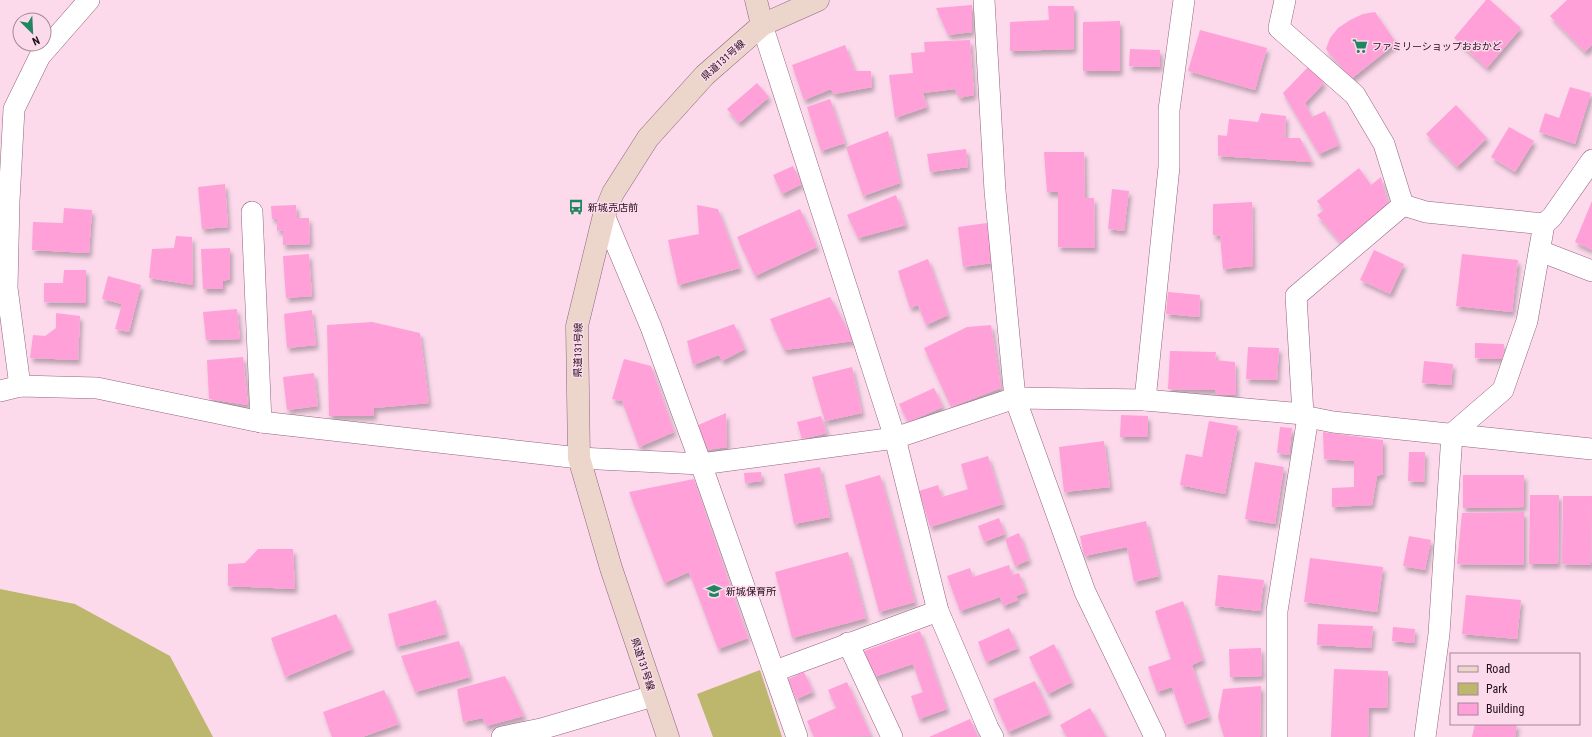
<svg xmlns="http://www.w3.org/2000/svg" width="1592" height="737" viewBox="0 0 1592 737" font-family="'Roboto Condensed','Noto Sans JP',sans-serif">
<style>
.green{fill:#bdb76d}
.building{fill:#ffa0d9;filter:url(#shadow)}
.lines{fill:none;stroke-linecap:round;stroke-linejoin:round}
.street-casing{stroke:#93637f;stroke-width:22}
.secondary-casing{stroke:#93637f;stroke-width:23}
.street{stroke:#fff;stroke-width:21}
.secondary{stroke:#ecd5ca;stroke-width:22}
.labels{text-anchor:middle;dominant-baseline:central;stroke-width:3;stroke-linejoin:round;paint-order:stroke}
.poi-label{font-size:10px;fill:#210e1a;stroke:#fcdaec;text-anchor:start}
.street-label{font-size:10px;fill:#210e1a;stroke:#fcdaec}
</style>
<defs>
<filter id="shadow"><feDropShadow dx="2.5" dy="4.5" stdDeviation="2" flood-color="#0004"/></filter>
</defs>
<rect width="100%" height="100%" fill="#fcdaec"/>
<!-- green -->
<g class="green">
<polygon points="0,589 75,604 170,656 213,737 0,737"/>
<polygon points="760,670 782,737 713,737 697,694"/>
</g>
<!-- building -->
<g class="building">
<polygon points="1486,0 1490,0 1521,28 1487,68 1454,38"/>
<polygon points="1567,0 1592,0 1592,45 1585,52 1550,16"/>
<polygon points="972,5 972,32 948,35 936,8"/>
<polygon points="1048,6 1074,6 1074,49 1010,51 1010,22 1049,20"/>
<polygon points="1375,12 1396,43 1351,79 1326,49 1330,38 1338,28 1350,20 1363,14"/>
<polygon points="1120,21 1120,71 1083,71 1083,22"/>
<polygon points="1200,30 1267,48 1255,90 1188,71"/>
<polygon points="970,40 974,95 959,98 955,89 923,93 927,107 895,118 889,75 913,73 911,53 925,52 924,42"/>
<polygon points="845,45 855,71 871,71 872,87 834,94 831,89 804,100 792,65"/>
<polygon points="1130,49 1160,50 1160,67 1129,66"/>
<polygon points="1309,66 1324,83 1305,103 1312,117 1325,111 1339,145 1319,154 1283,93"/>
<polygon points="757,83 769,97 739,123 727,109"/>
<polygon points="1570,87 1591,93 1575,144 1539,132 1545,113 1559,118"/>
<polygon points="830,99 845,143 821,151 807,107"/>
<polygon points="1456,105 1487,138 1457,167 1426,134"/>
<polygon points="1261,113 1286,116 1285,138 1300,138 1312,162 1218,156 1218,135 1227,136 1229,119 1258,122"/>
<polygon points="1509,127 1534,141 1515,172 1491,157"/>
<polygon points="888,131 900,183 863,196 846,147"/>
<polygon points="966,149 968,167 930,172 927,154"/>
<polygon points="1044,152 1084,152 1085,198 1094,198 1095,248 1058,247 1058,192 1047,192"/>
<polygon points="793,166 802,184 782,194 773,175"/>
<polygon points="1359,168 1371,185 1381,177 1388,205 1341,243 1317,215 1324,210 1317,201"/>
<polygon points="225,184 228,227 202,229 198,187"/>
<polygon points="1112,189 1129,191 1124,231 1108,229"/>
<polygon points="896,195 906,225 858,238 847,215"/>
<polygon points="1592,201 1592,250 1575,242"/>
<polygon points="1252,202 1253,266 1223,269 1220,236 1213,235 1213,204"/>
<polygon points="296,205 297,218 309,218 310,244 283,245 283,230 277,231 277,219 272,219 271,206"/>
<polygon points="697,205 718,209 740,268 678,285 668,240 699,234"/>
<polygon points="64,208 92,210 89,253 32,250 33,222 63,223"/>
<polygon points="800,209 817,247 755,276 737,237"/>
<polygon points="987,223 992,263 963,267 958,227"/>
<polygon points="176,236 192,237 193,285 149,278 152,249 174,248"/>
<polygon points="230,248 230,279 223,281 223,289 203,289 201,249"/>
<polygon points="1374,250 1404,264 1390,294 1360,280"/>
<polygon points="309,254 312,296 286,298 283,256"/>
<polygon points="1462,254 1518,260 1512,312 1456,306"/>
<polygon points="928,259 948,315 926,325 918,305 910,308 898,271"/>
<polygon points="64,270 86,270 86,303 44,302 44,283 63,283"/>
<polygon points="108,276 141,285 129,332 115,329 122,304 102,299"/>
<polygon points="1168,292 1200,295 1199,317 1166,314"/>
<polygon points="830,297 854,341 784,350 770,319"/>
<polygon points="237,309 240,339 206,340 203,312"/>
<polygon points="312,310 316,345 287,348 284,314"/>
<polygon points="56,313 80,316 78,360 30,358 33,335 45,336 56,328"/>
<polygon points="372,322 420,333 429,403 374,408 374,416 329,416 327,325"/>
<polygon points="734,324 745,349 722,361 719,355 693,365 687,341"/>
<polygon points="991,325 1001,388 951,407 924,348 967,327"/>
<polygon points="1475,343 1504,344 1503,359 1475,358"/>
<polygon points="1248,347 1279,348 1277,380 1246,379"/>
<polygon points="1170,351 1216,352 1215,360 1235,362 1236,395 1217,395 1215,390 1168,389"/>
<polygon points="243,357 248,405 209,399 207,360"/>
<polygon points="624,359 651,366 674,432 639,447 622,401 612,399"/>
<polygon points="1424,361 1453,364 1451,385 1422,383"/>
<polygon points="852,367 862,413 825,421 812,377"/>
<polygon points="314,373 318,406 287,410 283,377"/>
<polygon points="934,388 943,407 908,422 899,404"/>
<polygon points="726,413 727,447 706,450 696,426"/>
<polygon points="1121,415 1148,416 1148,437 1120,437"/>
<polygon points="821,416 827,433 802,439 797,422"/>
<polygon points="1209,421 1238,426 1225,494 1180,485 1186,454 1202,457"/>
<polygon points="1280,427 1292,428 1289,455 1277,453"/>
<polygon points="1323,432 1383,440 1383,474 1377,476 1372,505 1332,507 1332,488 1354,487 1354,461 1324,459"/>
<polygon points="1104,441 1110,487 1064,492 1059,447"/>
<polygon points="1409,452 1425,452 1424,482 1408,481"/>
<polygon points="988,456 1003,504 930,527 919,491 938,485 942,497 968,489 961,464"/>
<polygon points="1255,462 1284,467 1275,524 1245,519"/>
<polygon points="820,467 830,517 794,524 784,474"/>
<polygon points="761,472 762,481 745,483 744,473"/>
<polygon points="880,475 915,602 879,612 845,485"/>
<polygon points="1463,475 1524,475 1524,507 1463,508"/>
<polygon points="694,479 748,638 718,649 689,572 664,583 629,492"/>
<polygon points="1530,495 1559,495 1558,564 1529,564"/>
<polygon points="1563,496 1592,496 1591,565 1562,564"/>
<polygon points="1524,512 1524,565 1457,564 1462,513"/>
<polygon points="999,518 1005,534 984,542 978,526"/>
<polygon points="1146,521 1159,576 1134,582 1127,547 1084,556 1080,536"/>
<polygon points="1019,533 1029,560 1015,566 1005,539"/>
<polygon points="1409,536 1431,540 1425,570 1403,566"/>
<polygon points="258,549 293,549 295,589 228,586 228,564 245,563"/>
<polygon points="848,552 866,618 792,638 775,572"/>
<polygon points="1310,558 1383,567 1377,612 1304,602"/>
<polygon points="1009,565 1012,575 1019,573 1026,592 1016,596 1018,600 1003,606 1000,597 960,611 947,576 970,568 973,577"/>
<polygon points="1218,575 1264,580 1260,611 1215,606"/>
<polygon points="1466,595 1521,600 1517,639 1462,634"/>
<polygon points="436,600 446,634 396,647 388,614"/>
<polygon points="1183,601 1203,660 1192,665 1209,717 1185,725 1172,687 1157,692 1148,667 1171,659 1155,611"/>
<polygon points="336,614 352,649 285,677 271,638"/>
<polygon points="1318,624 1373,626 1371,648 1317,645"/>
<polygon points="1393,627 1415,629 1414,643 1392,641"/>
<polygon points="1009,628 1018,648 986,662 978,642"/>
<polygon points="920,631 947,709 919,719 911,696 923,692 913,664 874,677 864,651"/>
<polygon points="459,641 470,677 415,692 401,656"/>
<polygon points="1054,644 1072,682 1048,694 1029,657"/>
<polygon points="1261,648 1262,676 1230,677 1229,649"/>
<polygon points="1334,669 1388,671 1387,708 1369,708 1368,737 1331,737"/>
<polygon points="804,672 813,692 796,699 788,679"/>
<polygon points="505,676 524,716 486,726 483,718 463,722 457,689"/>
<polygon points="1035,681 1050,714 1008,732 993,699"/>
<polygon points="847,682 871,736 814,737 807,721 836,708 828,690"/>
<polygon points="1261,686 1260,737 1224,737 1218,717 1223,689"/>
<polygon points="384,690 399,724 362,737 332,737 323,712"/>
<polygon points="1090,708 1106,737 1067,737 1060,725"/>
<polygon points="970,719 978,737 929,737"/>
<polygon points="1475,724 1517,724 1515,737 1472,737"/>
</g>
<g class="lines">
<!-- street casing -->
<g class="street-casing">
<g id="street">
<polyline points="984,0 995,191 1015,398 1085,592 1155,737"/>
<polyline points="1285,0 1279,28 1355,95 1384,144 1403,205 1296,296 1303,414"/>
<polyline points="762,25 895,438 938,611 988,728 993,737"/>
<polyline points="1403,205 1426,212 1544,224 1527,321 1503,390 1452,434 1439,634 1425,737"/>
<polyline points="252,212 261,422"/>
<polyline points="604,215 651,327 701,464 797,737"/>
<polyline points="1544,224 1552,217 1592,160"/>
<polyline points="1540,251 1592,271"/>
<polyline points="20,386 7,288 9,201 14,109 40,56 89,0"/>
<polyline points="0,391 20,386 97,388 261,422 579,458 701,464 895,438 1015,398 1145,400 1303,414 1308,417 1333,422 1592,449"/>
<polyline points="1145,400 1169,167 1169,110 1184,0"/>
<polyline points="848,643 892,737"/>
<polyline points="775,671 938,611"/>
<polyline points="502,737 541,729 653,696"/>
<polyline points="1277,737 1277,611 1308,417"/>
</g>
</g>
<!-- secondary casing -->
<g class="secondary-casing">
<g id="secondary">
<polyline points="756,0 762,25"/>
<polyline points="668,737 611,568 579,458 577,326 604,215 613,193 648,138 705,75 762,25 818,0"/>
</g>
</g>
<!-- street -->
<use href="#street" class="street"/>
<!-- secondary -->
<use href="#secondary" class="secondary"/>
</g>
<!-- icons -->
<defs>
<g id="supermarket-bare" transform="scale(1.2)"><path d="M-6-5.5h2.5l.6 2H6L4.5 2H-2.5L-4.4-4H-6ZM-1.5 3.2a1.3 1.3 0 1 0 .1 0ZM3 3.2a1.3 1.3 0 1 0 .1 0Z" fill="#208661" stroke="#fcdaec" stroke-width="2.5" paint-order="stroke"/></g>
<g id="bus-bare" transform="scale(1.2)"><path d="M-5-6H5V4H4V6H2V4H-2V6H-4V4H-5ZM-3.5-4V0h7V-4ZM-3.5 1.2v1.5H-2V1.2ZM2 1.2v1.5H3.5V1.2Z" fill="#208661" stroke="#fcdaec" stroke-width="2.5" paint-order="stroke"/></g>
<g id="school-bare" transform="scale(1.2)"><path d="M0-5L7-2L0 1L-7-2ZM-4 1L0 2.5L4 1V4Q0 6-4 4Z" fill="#208661" stroke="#fcdaec" stroke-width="2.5" paint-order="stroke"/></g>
</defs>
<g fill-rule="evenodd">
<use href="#supermarket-bare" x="1360" y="46"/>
<use href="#bus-bare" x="576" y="207"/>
<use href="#school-bare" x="714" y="591"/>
</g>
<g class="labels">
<!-- poi labels -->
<g class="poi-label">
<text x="1372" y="46">ファミリーショップおおかど</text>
<text x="588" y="207">新城売店前</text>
<text x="726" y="591">新城保育所</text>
</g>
<!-- street labels -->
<g class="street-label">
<text transform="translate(723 60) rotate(-42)">県道131号線</text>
<text transform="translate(578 350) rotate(-89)">県道131号線</text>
<text transform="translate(643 664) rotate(72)">県道131号線</text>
</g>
</g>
<!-- legend -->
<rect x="1450" y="653" width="130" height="72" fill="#fcdaec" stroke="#a48898"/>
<rect x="1458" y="666" width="20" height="6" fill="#ecd5ca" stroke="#a48898"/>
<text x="1486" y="673" font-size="12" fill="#210e1a">Road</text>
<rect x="1458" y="683" width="20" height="12" fill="#bdb76d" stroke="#a48898"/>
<text x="1486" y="693" font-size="12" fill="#210e1a">Park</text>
<rect x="1458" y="703" width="20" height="12" fill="#ffa0d9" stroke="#a48898"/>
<text x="1486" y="713" font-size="12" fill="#210e1a">Building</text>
<!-- north arrow -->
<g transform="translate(32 32) rotate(156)"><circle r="19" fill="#fcdaec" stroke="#a48898"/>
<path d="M0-3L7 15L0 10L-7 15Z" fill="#208661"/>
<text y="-6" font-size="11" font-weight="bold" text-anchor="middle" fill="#210e1a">N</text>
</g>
</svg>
